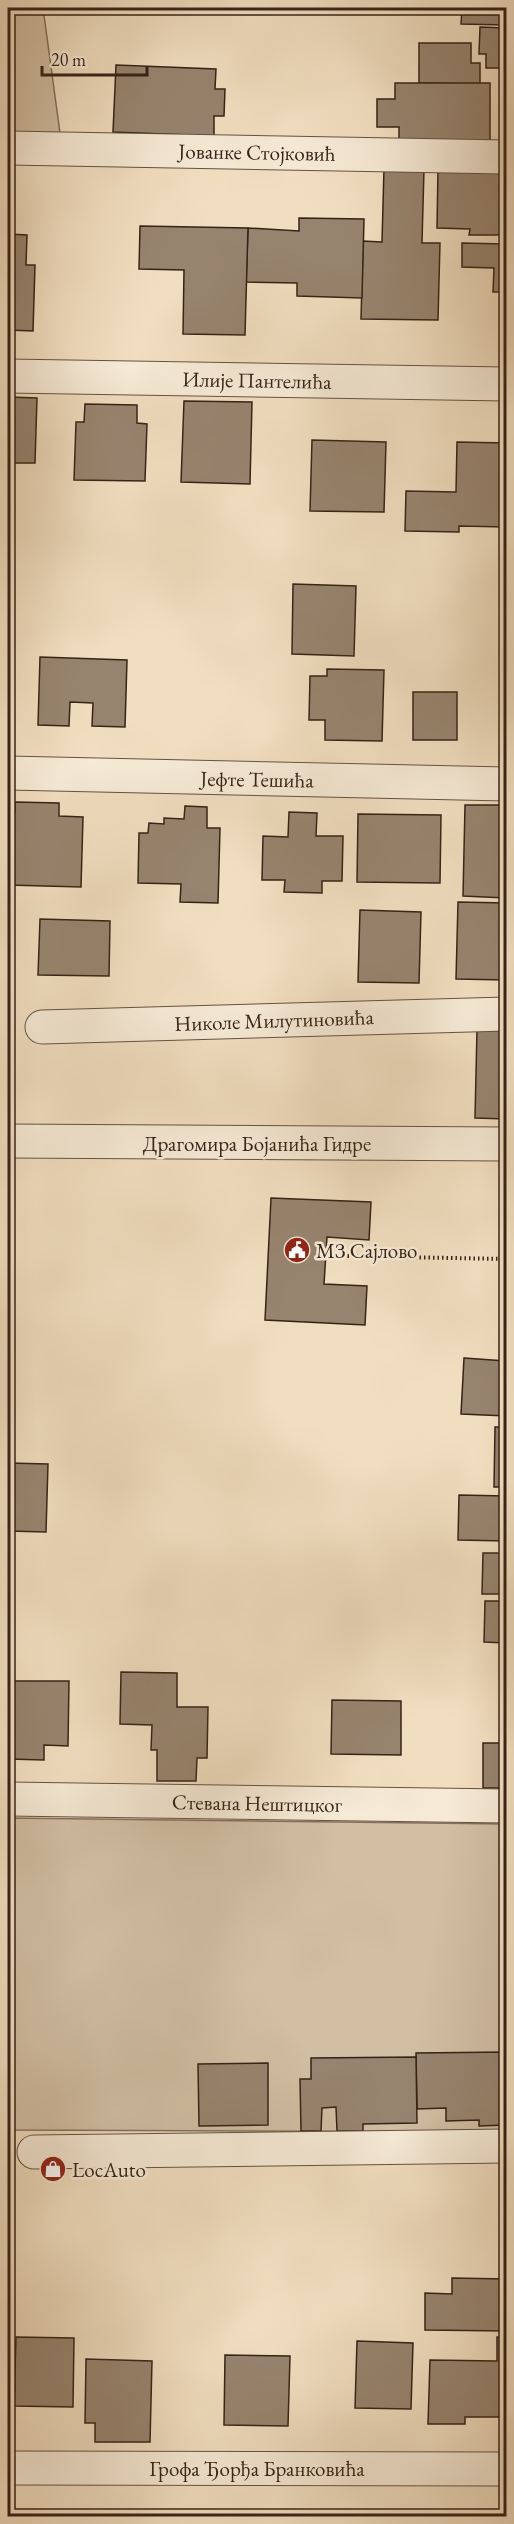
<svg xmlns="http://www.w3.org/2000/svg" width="514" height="2524" viewBox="0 0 514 2524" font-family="'EB Garamond',serif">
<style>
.green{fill:#d1bea3;stroke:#84705e;stroke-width:1.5}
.building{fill:#97846f;stroke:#362318;stroke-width:1.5}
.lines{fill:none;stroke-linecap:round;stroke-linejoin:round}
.minor-casing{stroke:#655242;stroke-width:35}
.path{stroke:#362318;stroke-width:4;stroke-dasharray:1.5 3;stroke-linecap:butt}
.minor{stroke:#f6ead6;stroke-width:33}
.labels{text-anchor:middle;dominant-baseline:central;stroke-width:5;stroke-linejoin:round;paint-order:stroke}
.street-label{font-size:21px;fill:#362318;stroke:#f6ead6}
.poi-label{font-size:21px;fill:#362318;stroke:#f6ead6;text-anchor:start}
</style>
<rect width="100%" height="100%" fill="#f1dec0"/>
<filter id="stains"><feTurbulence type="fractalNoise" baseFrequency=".00333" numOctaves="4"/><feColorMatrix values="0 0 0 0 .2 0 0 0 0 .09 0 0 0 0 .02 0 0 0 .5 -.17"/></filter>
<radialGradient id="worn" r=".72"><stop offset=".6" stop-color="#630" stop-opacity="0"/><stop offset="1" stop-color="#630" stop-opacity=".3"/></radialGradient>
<!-- green -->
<g class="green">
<polygon points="8,8 43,8 60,133 8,132"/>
<polygon points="8,1818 506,1824 506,2132 8,2130"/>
</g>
<!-- building -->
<g class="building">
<polygon points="462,8 506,8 506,25 461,24"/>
<polygon points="480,27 506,28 506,68 486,68 486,54 479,54"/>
<polygon points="419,43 471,43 471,63 480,63 480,84 419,83"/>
<polygon points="116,65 216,69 215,89 225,89 224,116 214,116 214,136 113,132"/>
<polygon points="395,83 490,83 490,144 399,143 399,127 377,127 377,99 395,99"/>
<polygon points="384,168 424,169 422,243 440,243 438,320 361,319 363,241 382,242"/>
<polygon points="438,169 506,170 506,230 503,230 503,235 469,235 470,229 437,228"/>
<polygon points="299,218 364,219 362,298 297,296 297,283 246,282 248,228 299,231"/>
<polygon points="140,226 248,228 245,335 183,334 184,270 139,269"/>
<polygon points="8,234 27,235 26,265 35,265 33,331 8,330"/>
<polygon points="505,236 506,292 493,292 494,268 462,267 462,243 505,244"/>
<polygon points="8,397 37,398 35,463 8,463"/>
<polygon points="184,401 252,402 250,484 181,482"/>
<polygon points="85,404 137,405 137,423 147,424 145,481 74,480 76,422 84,422"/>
<polygon points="312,440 386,442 384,512 310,511"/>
<polygon points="457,442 506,443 506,527 459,526 459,532 405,531 406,491 456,492"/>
<polygon points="293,584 356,586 354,656 292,654"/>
<polygon points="40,657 127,660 125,727 92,726 93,703 70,702 69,726 38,725"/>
<polygon points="327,669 384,670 382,741 325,740 325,720 309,720 310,676 327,676"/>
<rect x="413" y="692" width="44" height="48"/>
<polygon points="15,802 59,803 59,816 83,817 81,887 8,885 8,812 15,812"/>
<polygon points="465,805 506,805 506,898 463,896"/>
<polygon points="185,806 207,807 207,828 220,828 218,903 180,902 181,884 138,883 139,833 148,833 149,823 164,824 164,818 184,819"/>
<polygon points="289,812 317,813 316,836 343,836 342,881 322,881 322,893 284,892 285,880 262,880 263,836 288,837"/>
<polygon points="358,814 441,815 440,883 357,882"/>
<polygon points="458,902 506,903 506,980 456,979"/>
<polygon points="360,910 421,912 419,983 358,982"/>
<polygon points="40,919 110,921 109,976 38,975"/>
<polygon points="477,1029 506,1030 506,1119 475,1118"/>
<polygon points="271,1198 371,1202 369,1240 327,1237 324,1284 367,1286 365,1325 265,1320"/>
<polygon points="464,1358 506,1361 506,1416 461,1414"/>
<polygon points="495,1427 506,1427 506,1487 494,1487"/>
<polygon points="8,1463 48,1464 46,1532 8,1531"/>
<polygon points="459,1495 506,1496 506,1541 458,1540"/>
<polygon points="483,1553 506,1553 506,1594 482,1594"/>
<polygon points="485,1601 506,1601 506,1643 484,1642"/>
<polygon points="121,1672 177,1673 177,1707 208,1707 207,1758 197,1758 196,1781 157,1781 157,1750 151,1750 152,1725 120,1724"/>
<polygon points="8,1681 69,1681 68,1746 44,1745 44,1760 8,1759"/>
<polygon points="332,1700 401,1701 401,1755 331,1754"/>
<rect x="483" y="1743" width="23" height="45"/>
<polygon points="506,2052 506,2125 479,2126 479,2120 446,2121 446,2108 417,2109 416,2053"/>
<polygon points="416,2057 417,2123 363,2124 363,2131 337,2131 336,2107 322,2108 321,2131 301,2131 300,2079 311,2079 311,2058"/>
<polygon points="268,2063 268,2125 199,2126 198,2064"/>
<polygon points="452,2278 506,2279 506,2331 425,2330 425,2293 452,2294"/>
<polygon points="16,2337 74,2338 73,2407 14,2406"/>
<polygon points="497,2337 506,2338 506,2376 504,2376 503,2391 501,2391 500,2417 465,2417 465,2424 428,2424 430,2360 497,2361"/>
<polygon points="357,2341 413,2343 411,2409 355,2408"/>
<polygon points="8,2346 15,2346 14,2429 8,2429"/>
<polygon points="225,2355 290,2356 288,2426 224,2425"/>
<polygon points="86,2359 152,2361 150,2442 95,2442 95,2423 85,2423"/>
</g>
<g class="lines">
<!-- minor casing -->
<g class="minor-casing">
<g id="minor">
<polyline points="8,148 506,157"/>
<polyline points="8,376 506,384"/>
<polyline points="8,773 506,784"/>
<polyline points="42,1027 506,1014"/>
<polyline points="8,1141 506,1144"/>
<polyline points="8,1799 506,1806"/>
<polyline points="34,2152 506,2146"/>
<polyline points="8,2468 506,2469"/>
</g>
</g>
<!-- path -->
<polyline class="path" points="343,1256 506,1259"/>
<!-- minor -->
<use href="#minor" class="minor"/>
</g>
<!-- icons -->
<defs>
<g id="civic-disc" transform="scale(1.35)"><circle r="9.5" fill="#8f2418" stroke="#f6ead6"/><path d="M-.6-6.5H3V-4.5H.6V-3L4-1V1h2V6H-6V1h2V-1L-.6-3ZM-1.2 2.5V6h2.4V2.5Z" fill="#fff"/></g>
<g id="shop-disc" transform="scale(1.35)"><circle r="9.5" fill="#8f2418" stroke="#f6ead6"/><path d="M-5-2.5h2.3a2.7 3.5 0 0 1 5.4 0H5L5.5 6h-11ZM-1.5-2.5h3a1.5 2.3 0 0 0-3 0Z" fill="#fff"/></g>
</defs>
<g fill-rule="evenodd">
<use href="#civic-disc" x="297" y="1250"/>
<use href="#shop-disc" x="53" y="2169"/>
</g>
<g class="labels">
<!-- street labels -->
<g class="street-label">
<text transform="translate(257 152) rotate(1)">Јованке Стојковић</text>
<text transform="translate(257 380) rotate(1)">Илије Пантелића</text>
<text transform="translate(257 779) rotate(1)">Јефте Тешића</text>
<text transform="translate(274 1020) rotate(-2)">Николе Милутиновића</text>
<text x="257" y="1143">Драгомира Бојанића Гидре</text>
<text transform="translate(257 1803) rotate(1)">Стевана Нештицког</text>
<text x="257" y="2468">Грофа Ђорђа Бранковића</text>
</g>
<!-- poi labels -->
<g class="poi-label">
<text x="316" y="1250">МЗ Сајлово</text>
<text x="72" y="2169">LocAuto</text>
</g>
</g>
<!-- margin -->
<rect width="514" height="2524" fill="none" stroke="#f1dec0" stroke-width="30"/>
<rect x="9" y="9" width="496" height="2506" fill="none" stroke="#362318" stroke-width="3"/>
<rect x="15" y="15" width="484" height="2494" fill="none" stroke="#362318" stroke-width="1.5"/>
<!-- scale -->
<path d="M42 66v9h105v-9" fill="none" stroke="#362318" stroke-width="3"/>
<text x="51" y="66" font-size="18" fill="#362318" stroke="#f6ead6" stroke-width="4.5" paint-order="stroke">20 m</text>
<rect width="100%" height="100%" filter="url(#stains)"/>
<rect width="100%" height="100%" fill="url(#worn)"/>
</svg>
